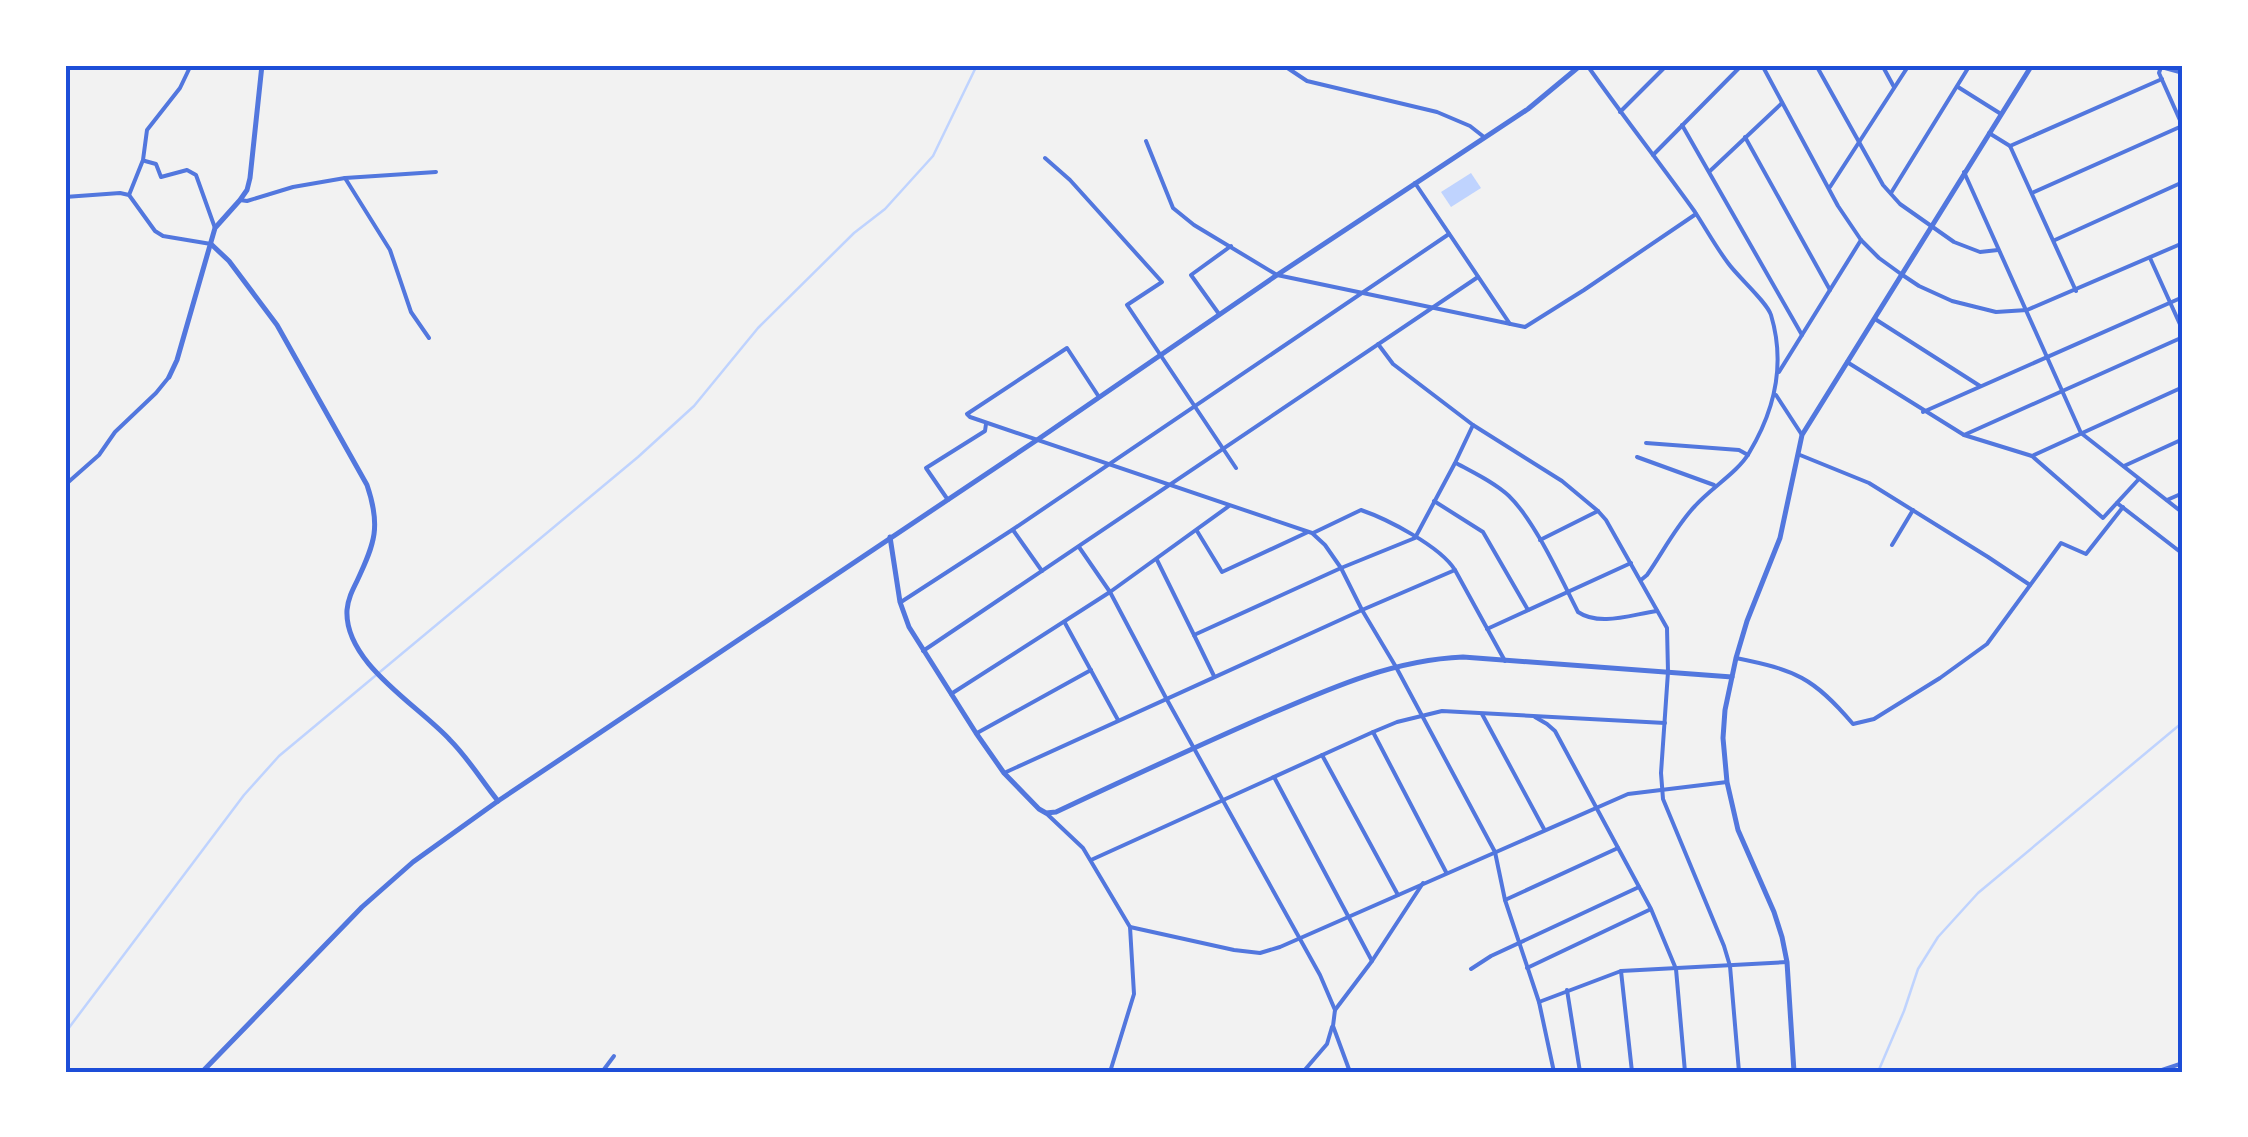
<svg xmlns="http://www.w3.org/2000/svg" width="2248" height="1137" viewBox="0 0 2248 1137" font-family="'Asap Condensed',sans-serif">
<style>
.water{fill:#bfd3fe}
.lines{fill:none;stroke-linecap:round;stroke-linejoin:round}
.stream{stroke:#bfd3fe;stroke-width:2.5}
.minor{stroke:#5277de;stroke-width:4}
.tertiary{stroke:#5277de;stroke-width:5}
.neatline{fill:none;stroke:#1d4ed8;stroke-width:4}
</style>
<rect width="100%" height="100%" fill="#f2f2f2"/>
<!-- water -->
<polygon class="water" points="1471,173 1481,188 1451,207 1441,192"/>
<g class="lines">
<!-- stream -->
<g class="stream">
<polyline points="65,1033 244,795 279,756 638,457 694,406 758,328 854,233 885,209 933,156 977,65"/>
<polyline points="1878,1072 1904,1011 1918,969 1938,937 1978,893 2183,722"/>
</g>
<!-- minor -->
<g class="minor">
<polyline points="1287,65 1286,67 1307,81 1437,112 1470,126 1484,137"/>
<path d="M1587 65C1622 115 1660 163 1695 212 1706 229 1716 247 1728 263 1738 277 1767 302 1771 315 1786 365 1775 410 1749 453 1738 472 1711 488 1695 506 1676 526 1663 552 1647 575L1641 580"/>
<polyline points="1762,65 1838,206 1861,240 1879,258 1901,274 1919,286 1952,301 1996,312 2027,310 2183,243"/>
<polyline points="1816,65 1883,185 1900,204 1954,242 1980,252 1998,250"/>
<polyline points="1882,65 1894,87"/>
<polyline points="2154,65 2183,73"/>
<polyline points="2161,67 2159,73 2183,127"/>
<polyline points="1958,87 2001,114"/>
<polyline points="1620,112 1667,65"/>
<polyline points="1682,125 1802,335"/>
<polyline points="1989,133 2010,146 2076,291"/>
<polyline points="1745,137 1830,290"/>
<polyline points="1146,141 1173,208 1194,225 1277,275 1525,327 1584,290 1696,214"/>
<polyline points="2010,146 2162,79"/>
<polyline points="1653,155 1742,65"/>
<polyline points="1045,158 1070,180 1162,282 1127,305 1236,468"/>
<polyline points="145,161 156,164 161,177 187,170 196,175 215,228"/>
<polyline points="1710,171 1782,103"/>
<polyline points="1964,172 2081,433 2183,513"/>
<polyline points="345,178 390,250 411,312 429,338"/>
<polyline points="1415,183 1510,324"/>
<polyline points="1830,187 1909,65"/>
<polyline points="1891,193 1970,65"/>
<polyline points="2032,193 2182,126"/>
<polyline points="129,195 143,160 147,130 180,88 191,65"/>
<polyline points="65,197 120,193 129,195 155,231 163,236 211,244"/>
<polyline points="240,200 247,201 293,187 345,178 436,172"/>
<polyline points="2055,240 2183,182"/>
<polyline points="2150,258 2183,331"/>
<polyline points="1219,314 1191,275 1231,246"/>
<polyline points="1875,319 1980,386"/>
<polyline points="1378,344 1393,364 1473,425"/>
<polyline points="1847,362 1964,435 2032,456 2103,518 2138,480"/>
<polyline points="1779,372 1861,240"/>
<polyline points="1776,395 1802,435"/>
<polyline points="1099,397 1067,348 967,414 970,417 1312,533 1325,545 1341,568 1362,610 1396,667 1495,852 1505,900 1539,1002 1554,1072"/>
<polyline points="1923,412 2183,297"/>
<polyline points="1964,435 2183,337"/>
<polyline points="1646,443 1739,450 1748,455"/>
<polyline points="1800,455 1869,483 1988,557 2030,585"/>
<polyline points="2032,456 2183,387"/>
<polyline points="1637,457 1714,485"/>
<path d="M1456 463C1474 473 1494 482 1509 496 1535 521 1561 579 1578 612 1600 627 1633 614 1657 611"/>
<polyline points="2124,466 2183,439"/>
<polyline points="65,485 99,455 115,432 156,393 169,377"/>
<polyline points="948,500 926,468 985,431 986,424"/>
<polyline points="2167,500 2183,493"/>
<polyline points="1434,501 1483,532 1528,610"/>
<polyline points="2117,503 2183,554"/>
<polyline points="1013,530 1042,571"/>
<polyline points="1197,531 1222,572 1308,532"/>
<path d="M1313 533 1361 510C1387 519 1440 546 1455 570L1505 661"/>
<polyline points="1540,540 1598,511"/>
<polyline points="1892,545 1913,510"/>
<polyline points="1079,547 1110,592 1166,698 1320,975 1335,1010 1333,1026 1350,1072"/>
<polyline points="1157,560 1194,635 1341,568 1415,538 1455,463 1473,425 1562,481 1598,511 1606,520 1667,628 1668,672 1661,773 1663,799 1724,946 1730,966 1739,1072"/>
<polyline points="901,602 1012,530 1449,234"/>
<polyline points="1065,623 1118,720"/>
<polyline points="1487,629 1631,563"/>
<polyline points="1194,635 1214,676"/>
<polyline points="923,651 1478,277"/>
<path d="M1736 658C1795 670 1813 677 1853 724L1874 719 1940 678 1987 644 2061 543 2086 554 2123 507"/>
<polyline points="951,694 1110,592 1229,506"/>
<polyline points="1482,714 1544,829"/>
<polyline points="1535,717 1547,724 1555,731 1651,909 1676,969 1685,1072"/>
<polyline points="1373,732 1446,872"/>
<polyline points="977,733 1091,670"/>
<polyline points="1322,755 1398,895"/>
<polyline points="1004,773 1362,610 1455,570"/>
<polyline points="1274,777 1372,961"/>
<polyline points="1047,814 1083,848 1130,927 1134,994 1110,1072"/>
<polyline points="1091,860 1373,732 1397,722 1442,711 1665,723"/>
<polyline points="1505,900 1618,848"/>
<polyline points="1130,927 1234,950 1260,953 1280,947 1628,794 1727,782"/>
<polyline points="1527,968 1649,910"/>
<polyline points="1471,969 1491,956 1639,887"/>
<polyline points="1621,971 1632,1072"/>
<polyline points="1567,990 1580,1072"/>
<polyline points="1539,1002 1621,971 1787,962"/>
<polyline points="1335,1010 1372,961 1423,883"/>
<polyline points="602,1072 614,1056"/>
<polyline points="1303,1072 1327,1044 1332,1027"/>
<polyline points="2156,1072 2183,1063"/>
</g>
<!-- tertiary -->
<g class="tertiary">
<path d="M211 244 229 261 277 325 367 485C381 526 375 543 357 581 352 591 348 599 347 610 344 663 418 705 450 740 468 758 482 781 498 801"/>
<polyline points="169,377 177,360 215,228 240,200 247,190 250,178 262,65"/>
<path d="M890 537 900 602 909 627 976 733 1004 773 1039 809 1046 813 1056 812C1124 780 1191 749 1259 719 1324 691 1390 660 1463 657L1732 677"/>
<polyline points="202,1072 362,907 413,862 498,801 1037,440 1277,275 1528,109 1581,65"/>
<polyline points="1794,1072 1787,962 1782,937 1774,912 1738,830 1727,782 1723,738 1725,710 1736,658 1747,621 1780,538 1802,435 2032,65"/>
</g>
</g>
<!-- border -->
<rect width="2248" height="1137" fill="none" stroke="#ffffff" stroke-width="135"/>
<rect x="68" y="68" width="2112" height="1002" class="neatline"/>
</svg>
